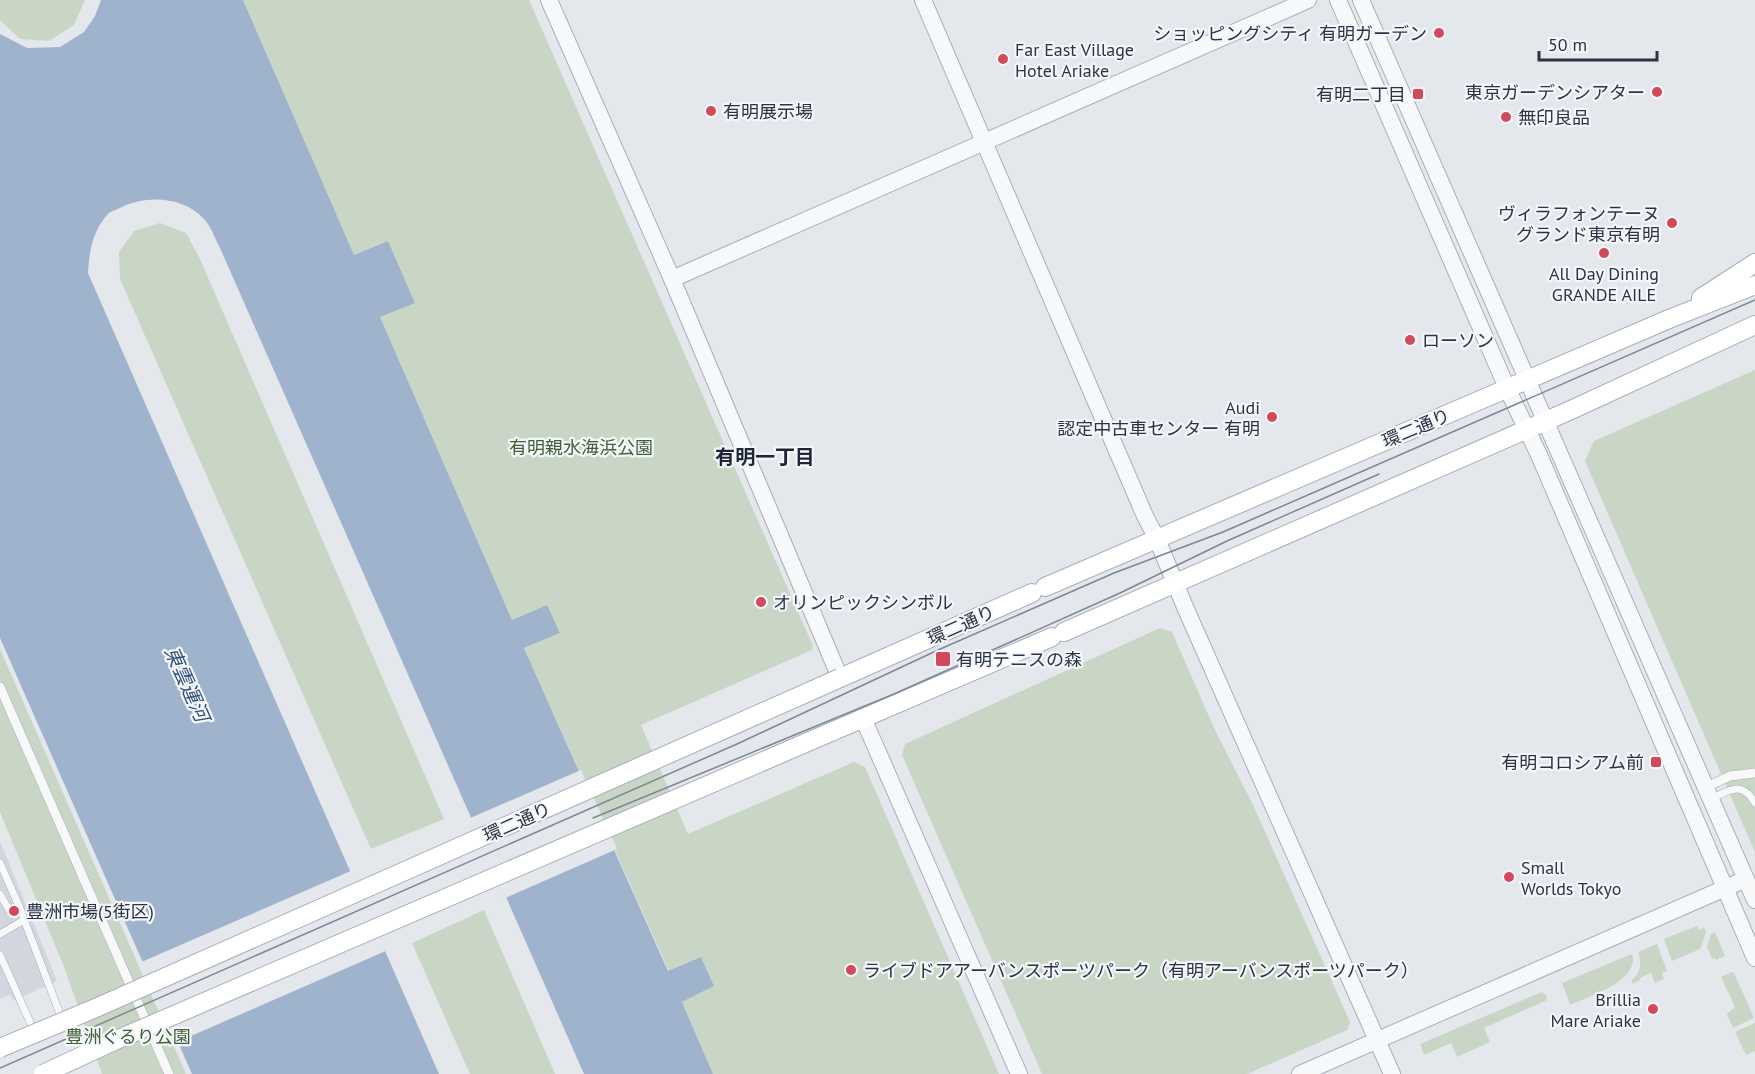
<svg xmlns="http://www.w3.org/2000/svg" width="1755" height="1074" viewBox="0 0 1755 1074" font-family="'PT Sans','Noto Sans JP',sans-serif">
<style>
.built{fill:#d2d6de}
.green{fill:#c9d6c5}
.water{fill:#9fb4cc}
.pier{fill:#e4e7ec}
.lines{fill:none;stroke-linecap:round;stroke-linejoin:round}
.service-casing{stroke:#a9aeb7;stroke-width:8}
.pedestrian-casing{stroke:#a9aeb7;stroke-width:10}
.tertiary-casing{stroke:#a9aeb7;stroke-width:18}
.secondary-casing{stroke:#a9aeb7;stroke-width:20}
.service{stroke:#f7f8fa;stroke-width:7}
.pedestrian{stroke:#f7f8fa;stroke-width:9}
.tertiary{stroke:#f7f8fa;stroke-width:16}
.secondary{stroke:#fff;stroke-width:18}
.tram{stroke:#7d8696;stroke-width:1.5}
.secondary-bridge-casing{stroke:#a9aeb7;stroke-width:20;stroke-linecap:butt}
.secondary-bridge{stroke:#fff;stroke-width:18}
.poi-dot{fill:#d1495b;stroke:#f4f6f9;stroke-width:2}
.labels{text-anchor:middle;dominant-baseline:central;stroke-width:4.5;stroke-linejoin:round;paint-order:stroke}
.poi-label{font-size:18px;fill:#2b3445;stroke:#f4f6f9;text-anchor:start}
.street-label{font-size:18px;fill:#2b3445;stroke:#f4f6f9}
.park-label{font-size:18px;fill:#3f6138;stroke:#f4f6f9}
.neighbourhood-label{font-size:20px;font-weight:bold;fill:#1d2536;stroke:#f4f6f9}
.water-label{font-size:20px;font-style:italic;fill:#34527a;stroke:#f4f6f9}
</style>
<rect width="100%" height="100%" fill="#e4e7ec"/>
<!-- built -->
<polygon class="built" points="0,841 57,981 14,1000 10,995 0,999"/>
<!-- green -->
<g class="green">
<polygon points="0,0 85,0 74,25 49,41 20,39 0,20"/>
<polygon points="243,0 529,0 813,646 812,650 641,725 688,834 854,762 865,767 999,1074 713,1074 682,1002 714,986 701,957 669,971 524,648 560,633 512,620 380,317 415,302 354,256"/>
<polygon points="160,223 186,233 199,257 444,819 371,849 120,279 119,252 134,231"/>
<polygon points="1755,370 1755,852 1585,461 1594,441"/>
<polygon points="1160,628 1172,632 1214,728 1253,805 1350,1022 1347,1030 1247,1074 1042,1074 902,755 905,744"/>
<polygon points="0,649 186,1074 102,1074 64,967 0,812"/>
<polygon points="484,910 555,1074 470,1074 412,943"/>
<polygon points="1697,926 1699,930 1704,928 1706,932 1700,949 1672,961 1664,939"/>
<polygon points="1715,932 1725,956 1716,960 1715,958 1712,959 1707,947 1711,934"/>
<path d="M1657 944 1667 971 1662 973 1664 979 1655 983 1651 973 1640 978V980L1633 984 1632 980C1641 972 1642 964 1638 952Z"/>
<path d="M1632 954C1640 981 1590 996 1570 1005L1562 983Z"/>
<polygon points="1732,972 1734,973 1754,1018 1733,1028 1727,1014 1735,1007 1721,977"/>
<polygon points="1542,992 1546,995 1547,1000 1484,1028 1490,1042 1457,1057 1451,1043 1424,1055 1420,1044"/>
<polygon points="1755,1023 1755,1051 1746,1055 1735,1032"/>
</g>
<!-- water -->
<path class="water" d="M101 0H243L354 255 388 241 415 303 380 317 512 620 547 605 560 633 524 648 668 971 701 957 714 986 682 1002 713 1074H584L220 248C215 239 211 226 204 219 183 196 147 195 122 207 118 209 112 211 109 213 93 229 89 252 88 273L439 1074H192L0 638V34L27 48 60 47 84 32 95 16Z"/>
<!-- pier -->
<g class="pier">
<polygon points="581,770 617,849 503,899 468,819"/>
<polygon points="353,870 388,950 175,1043 139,963"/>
</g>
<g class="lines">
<!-- service casing -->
<g class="service-casing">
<g id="service">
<path d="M1711 799C1729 790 1742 780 1755 803"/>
<polyline points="0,863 19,906 63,1022"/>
<polyline points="0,894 9,910"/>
<polyline points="0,934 24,920"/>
<polyline points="0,955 34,1031"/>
</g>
</g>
<!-- pedestrian casing -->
<g class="pedestrian-casing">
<g id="pedestrian">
<polyline points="0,687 169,1074"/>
<polyline points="1713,784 1730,776 1755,773"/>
</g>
</g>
<!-- tertiary casing -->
<g class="tertiary-casing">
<g id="tertiary">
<polyline points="549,0 672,279 840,678"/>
<polyline points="923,0 1145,516 1157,539 1185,607 1392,1074"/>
<polyline points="1338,0 1507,388 1539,455 1755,958"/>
<polyline points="1361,0 1755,900"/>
<polyline points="672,279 1308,0"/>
<polyline points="863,718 1019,1074"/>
<polyline points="1300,1074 1746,879"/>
</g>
</g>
<!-- secondary casing -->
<g class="secondary-casing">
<g id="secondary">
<polyline points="1701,298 1755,263"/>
<polyline points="1045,587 1669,319 1755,285"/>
<polyline points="1064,632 1571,410 1755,325"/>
<polyline points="840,678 1032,593"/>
<polyline points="831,732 1052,637"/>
</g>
</g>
<!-- service -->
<use href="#service" class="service"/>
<!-- pedestrian -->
<use href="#pedestrian" class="pedestrian"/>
<!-- tertiary -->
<use href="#tertiary" class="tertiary"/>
<!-- secondary -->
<use href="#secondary" class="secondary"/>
<!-- tram -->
<g class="tram">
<polyline points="593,818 894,694 1120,593 1227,541 1379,474"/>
<polyline points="0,1068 737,744 938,650 1114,573 1223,532 1755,300"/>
</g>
<!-- secondary-bridge casing -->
<g class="secondary-bridge-casing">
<g id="secondary-bridge">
<polyline points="0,1048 98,1007 840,678"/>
<polyline points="43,1074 114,1041 831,732"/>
</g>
</g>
<!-- secondary-bridge -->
<use href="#secondary-bridge" class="secondary-bridge"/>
</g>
<!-- markers -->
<g class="poi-dot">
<circle cx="1439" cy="33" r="6"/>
<circle cx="1003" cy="59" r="6"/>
<circle cx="1657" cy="92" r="6"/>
<rect x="1412" y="88" width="12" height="12" rx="3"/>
<circle cx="711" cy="111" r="6"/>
<circle cx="1506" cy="117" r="6"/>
<circle cx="1672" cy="223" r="6"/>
<circle cx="1604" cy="253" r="6"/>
<circle cx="1410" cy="340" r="6"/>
<circle cx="1272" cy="417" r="6"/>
<circle cx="761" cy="602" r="6"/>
<rect x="935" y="651" width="16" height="16" rx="3"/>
<rect x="1650" y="756" width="12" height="12" rx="3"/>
<circle cx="1509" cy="877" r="6"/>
<circle cx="14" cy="911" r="6"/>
<circle cx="851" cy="970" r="6"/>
<circle cx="1653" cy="1009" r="6"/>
</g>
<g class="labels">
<!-- poi labels -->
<g class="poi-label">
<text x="1427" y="33" text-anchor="end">ショッピングシティ 有明ガーデン</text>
<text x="1015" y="49">Far East Village<tspan x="1015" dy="21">Hotel Ariake</tspan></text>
<text x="1645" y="92" text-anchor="end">東京ガーデンシアター</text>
<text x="1406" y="94" text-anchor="end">有明二丁目</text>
<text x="723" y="111">有明展示場</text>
<text x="1518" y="117">無印良品</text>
<text x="1660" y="213" text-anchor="end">ヴィラフォンテーヌ<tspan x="1660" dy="21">グランド東京有明</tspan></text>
<text x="1604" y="273" text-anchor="middle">All Day Dining<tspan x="1604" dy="21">GRANDE AILE</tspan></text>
<text x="1422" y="340">ローソン</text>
<text x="1260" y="407" text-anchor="end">Audi<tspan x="1260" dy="21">認定中古車センター 有明</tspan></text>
<text x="773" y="602">オリンピックシンボル</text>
<text x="956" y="659">有明テニスの森</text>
<text x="1644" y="762" text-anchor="end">有明コロシアム前</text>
<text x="1521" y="867">Small<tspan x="1521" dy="21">Worlds Tokyo</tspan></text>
<text x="26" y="911">豊洲市場(5街区)</text>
<text x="863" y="970">ライブドアアーバンスポーツパーク（有明アーバンスポーツパーク）</text>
<text x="1641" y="999" text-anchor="end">Brillia<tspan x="1641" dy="21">Mare Ariake</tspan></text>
</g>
<!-- street labels -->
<g class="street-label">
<text transform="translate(1416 428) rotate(-23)">環二通り</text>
<text transform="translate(961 625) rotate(-24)">環二通り</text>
<text transform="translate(517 822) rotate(-24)">環二通り</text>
</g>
<!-- park labels -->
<g class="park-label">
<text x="581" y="447">有明親水海浜公園</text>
<text x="128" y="1036">豊洲ぐるり公園</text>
</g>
<!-- neighbourhood labels -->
<g class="neighbourhood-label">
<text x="765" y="457">有明一丁目</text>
</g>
<!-- water labels -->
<g class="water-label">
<text transform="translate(187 684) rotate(66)">東雲運河</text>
</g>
</g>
<!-- scale -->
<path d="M1539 51v9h118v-9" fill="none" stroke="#2b3445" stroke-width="3"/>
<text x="1548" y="51" font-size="18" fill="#2b3445" stroke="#f4f6f9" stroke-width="4.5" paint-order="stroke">50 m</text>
</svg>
